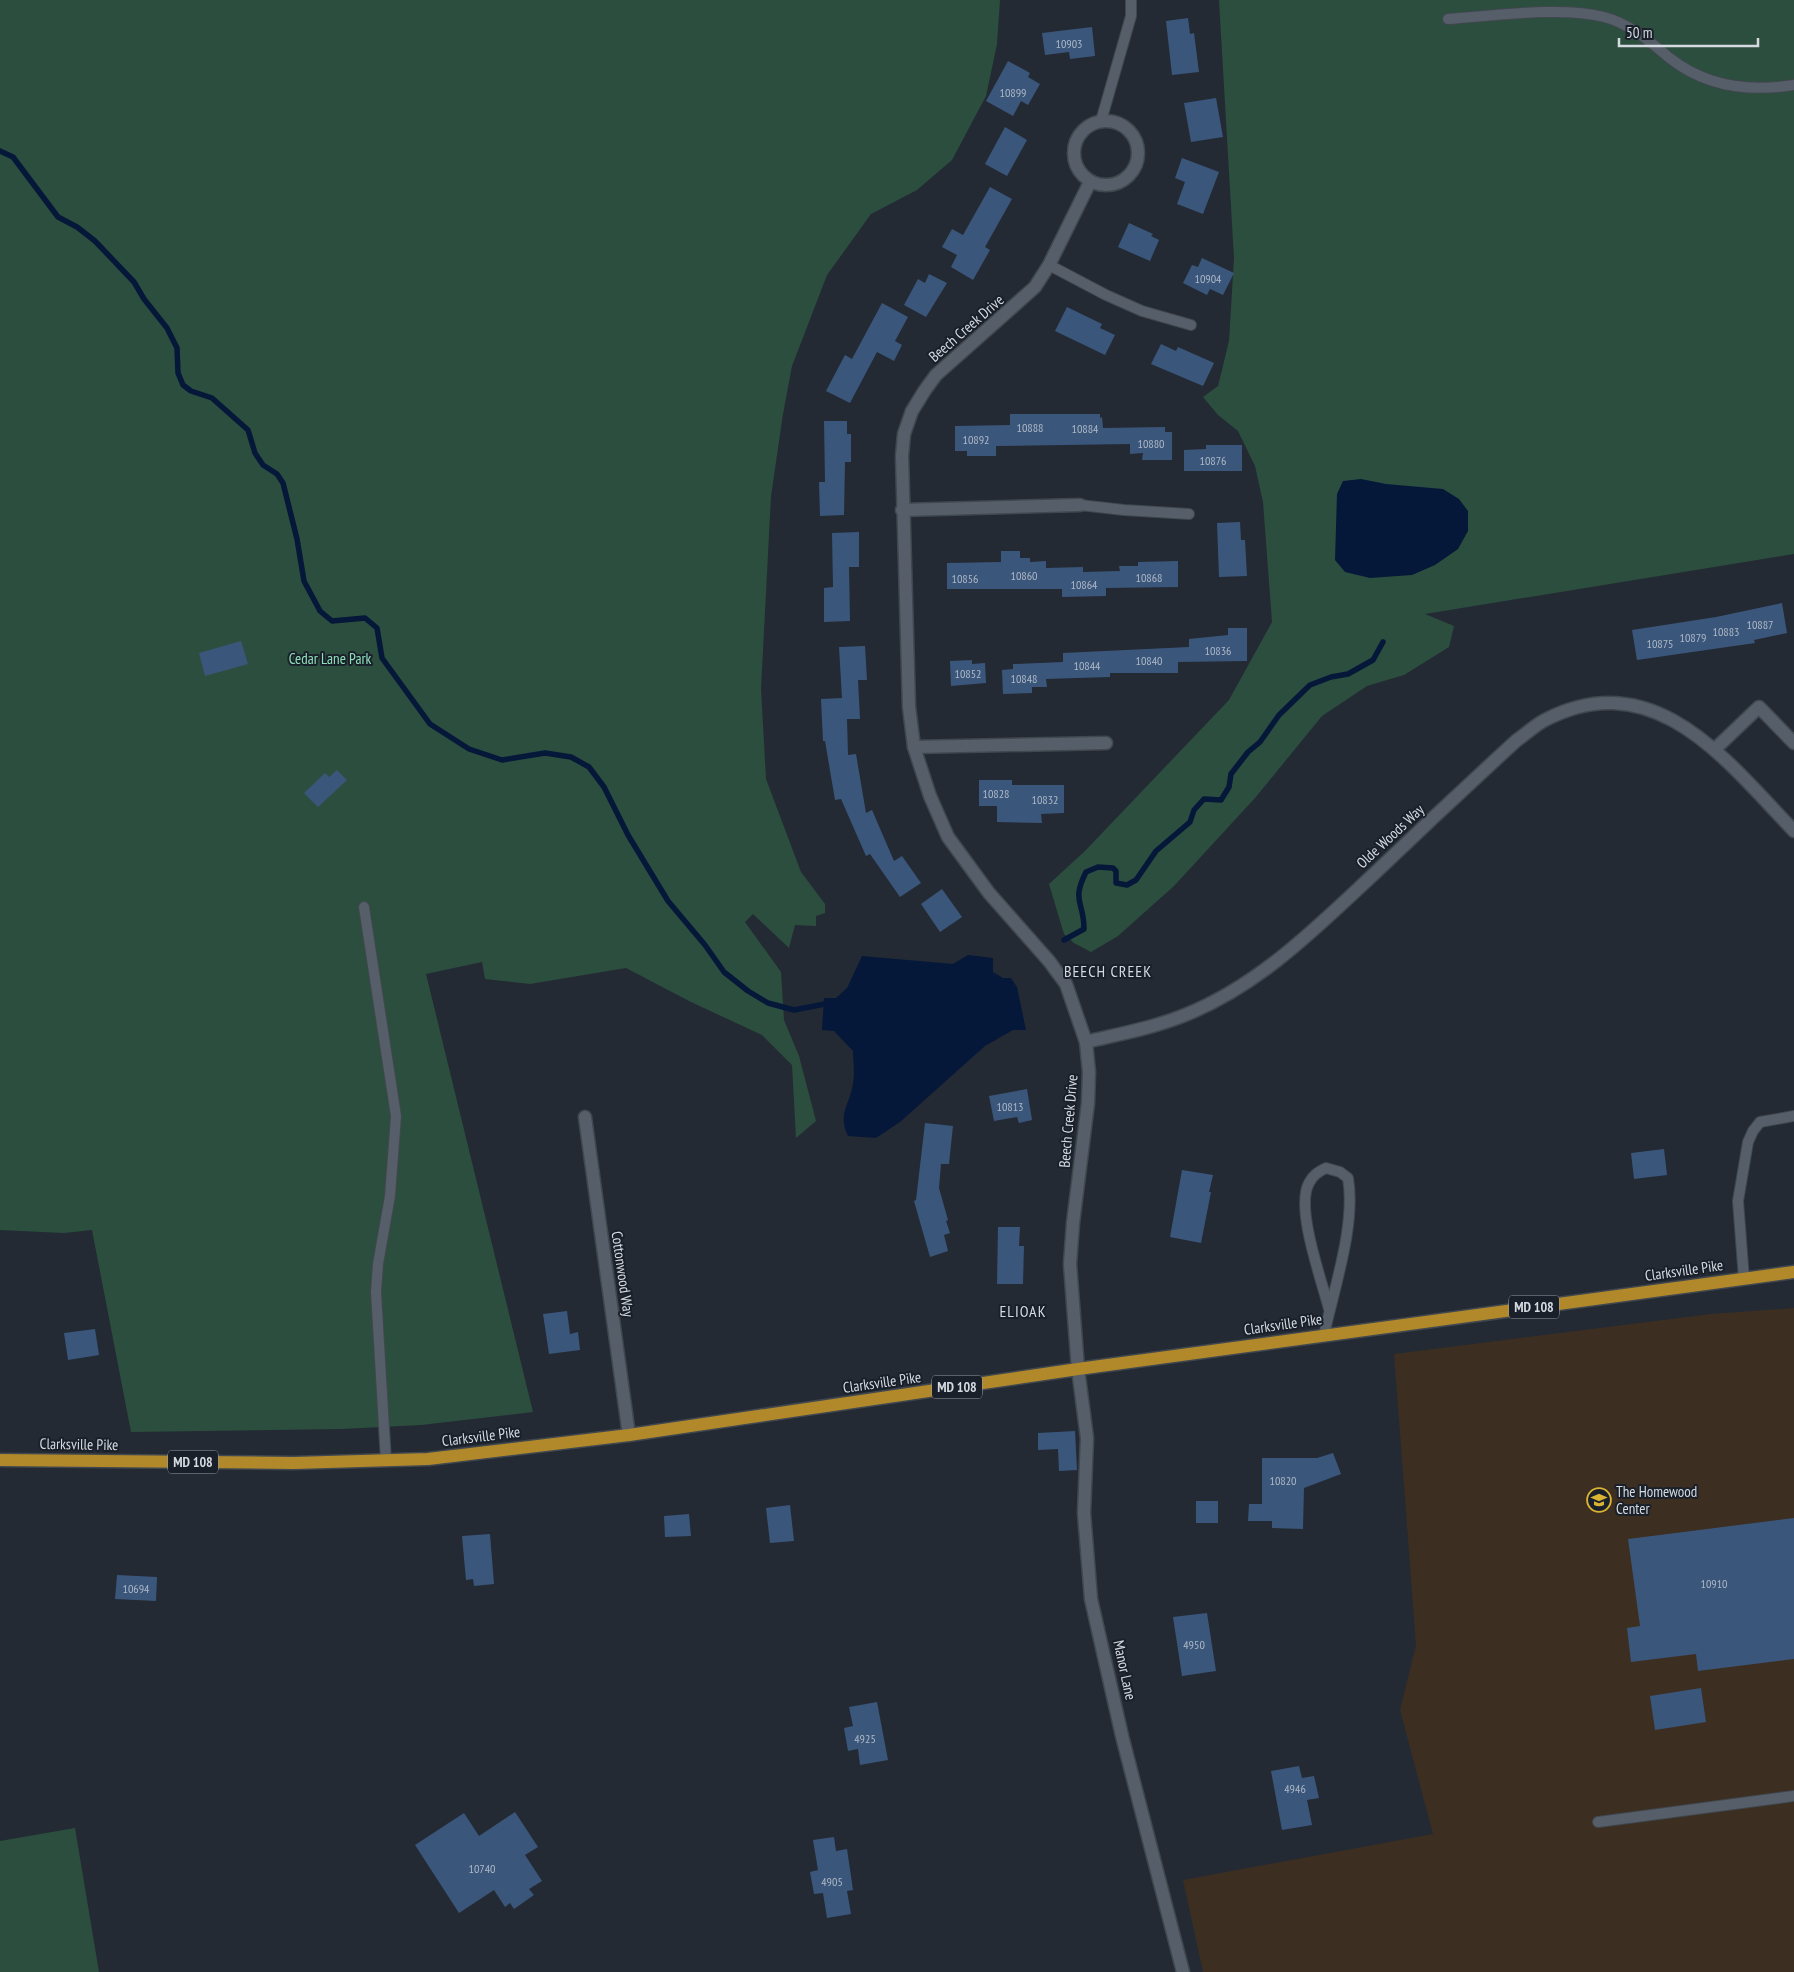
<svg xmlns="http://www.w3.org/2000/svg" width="1794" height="1972" viewBox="0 0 1794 1972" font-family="'PT Sans Narrow',sans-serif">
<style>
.education{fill:#3c2e21}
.green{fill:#2c4e3e}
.water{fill:#051839}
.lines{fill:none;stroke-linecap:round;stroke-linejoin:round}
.stream{stroke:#051839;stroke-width:5.5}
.building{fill:#3b567b}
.service-casing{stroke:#40474e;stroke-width:12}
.minor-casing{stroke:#40474e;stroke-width:15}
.primary-casing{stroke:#40474e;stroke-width:15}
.service{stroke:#565e69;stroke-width:10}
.minor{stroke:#565e69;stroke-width:12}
.primary{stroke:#b1892a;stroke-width:12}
.labels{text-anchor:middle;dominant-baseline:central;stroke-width:4;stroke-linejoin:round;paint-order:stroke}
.number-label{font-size:12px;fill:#aeb9c7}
.shield{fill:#1a202a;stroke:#9da2a9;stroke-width:1}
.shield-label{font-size:14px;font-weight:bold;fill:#d5dae0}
.street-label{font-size:15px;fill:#d5dae0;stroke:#1a202a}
.park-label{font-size:15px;fill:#8de0b9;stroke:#1a202a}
.poi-label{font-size:15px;fill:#d5dae0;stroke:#1a202a;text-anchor:start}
.neighbourhood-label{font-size:16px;letter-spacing:1px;fill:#d5dae0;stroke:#1a202a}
</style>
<rect width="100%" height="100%" fill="#232a34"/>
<!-- education -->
<polygon class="education" points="1794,1308 1794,1972 1203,1972 1183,1880 1433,1834 1400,1710 1416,1645 1394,1354 1711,1314"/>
<!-- green -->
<g class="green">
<polygon points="0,0 1000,0 997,44 986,96 952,160 917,190 871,214 827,275 792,366 783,414 771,496 761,689 766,779 801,872 825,904 825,913 816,916 816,926 795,925 789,948 753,914 745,922 781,972 784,1020 799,1056 816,1121 796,1138 792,1065 762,1035 691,1002 626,968 530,984 485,979 482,962 426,974 533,1412 421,1425 341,1429 131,1432 92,1230 64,1233 0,1230"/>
<polygon points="1219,0 1794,0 1794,554 1425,614 1454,626 1449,647 1404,675 1367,686 1322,716 1255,798 1174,886 1118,936 1091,952 1074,943 1064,934 1049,884 1085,851 1229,700 1272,622 1263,502 1255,466 1238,431 1218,415 1203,397 1218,386 1229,341 1234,258"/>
<polygon points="75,1828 99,1972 0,1972 0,1841"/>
</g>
<!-- water -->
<g class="water">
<polygon points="1361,479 1386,484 1443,489 1459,499 1468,511 1468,531 1458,549 1435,565 1412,575 1370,578 1345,572 1335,560 1337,494 1343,481"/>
<path d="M968 955 993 958V972L1003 978H1011L1017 987 1026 1030H1013L985 1046 900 1122 876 1138 848 1136C837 1113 850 1105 853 1083 855 1073 853 1061 853 1051L834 1031 822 1030 824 998H836L847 988 862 956 953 964Z"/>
</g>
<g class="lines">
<!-- stream -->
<g class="stream">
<polyline points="0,151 13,157 58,217 77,227 95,241 134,282 144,299 167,328 177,348 178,373 183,385 191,391 212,398 248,430 255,453 263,465 277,474 283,483 297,539 304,581 320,611 332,621 365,618 377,628 382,658 430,724 469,749 502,760 545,753 571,757 589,767 604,787 628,835 668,901 705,945 724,972 748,991 768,1003 794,1010 830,1003"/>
<path d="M1064 940 1084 929C1084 901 1071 902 1086 872L1098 867 1113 868 1116 871V883L1127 885 1136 880 1156 851 1190 822 1194 810 1204 799 1221 800 1229 787 1231 774 1248 752 1260 742 1279 715 1310 685 1331 677 1348 674 1373 660 1383 642"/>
</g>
</g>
<!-- building -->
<g class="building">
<polygon points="1188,18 1190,34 1194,33 1199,72 1172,75 1166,21"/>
<polygon points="1092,27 1095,56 1070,59 1069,52 1045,55 1042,33"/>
<polygon points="1008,61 1030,73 1028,77 1040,84 1028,105 1021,101 1013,116 986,101"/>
<polygon points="1216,98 1223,137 1191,142 1184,103"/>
<polygon points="1005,127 1027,140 1007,176 985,164"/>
<polygon points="1182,158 1219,172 1203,214 1177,204 1185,182 1175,178"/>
<polygon points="990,187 1012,199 985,247 990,250 973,280 951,267 957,255 942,247 952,229 963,235"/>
<polygon points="1129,223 1153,234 1151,236 1159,240 1150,261 1118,247"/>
<polygon points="1202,258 1234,273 1223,295 1210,289 1207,295 1183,283 1192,265 1198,267"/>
<polygon points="929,274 947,283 926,317 904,305 918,279 925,283"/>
<polygon points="882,303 908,317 895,341 902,345 894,361 877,352 850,403 826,391 845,355 852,359"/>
<polygon points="1067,307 1102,324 1100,328 1115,335 1105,355 1055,331"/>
<polygon points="1161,344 1176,351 1178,347 1214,363 1203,386 1151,364"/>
<polygon points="1010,414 1100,414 1100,418 1102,417 1103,428 1165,427 1165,432 1172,432 1172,460 1142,460 1143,453 1130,454 1130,444 996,446 996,456 967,456 967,451 955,451 955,426 1010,425"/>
<polygon points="824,421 847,421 847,434 851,434 851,462 845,462 844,515 820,516 819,482 825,482"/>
<polygon points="1206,445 1242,445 1242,471 1184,471 1184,450 1206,449"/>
<polygon points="1240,522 1241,540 1245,540 1247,576 1219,577 1217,523"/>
<polygon points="859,532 859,567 849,567 850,621 824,622 824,588 833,587 832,533"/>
<polygon points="1001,551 1020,551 1020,558 1030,558 1030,562 1046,561 1046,568 1083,567 1083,572 1120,571 1119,566 1138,566 1138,562 1178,561 1178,587 1106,588 1106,596 1062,597 1062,589 947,589 947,563 1001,562"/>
<polygon points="1782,603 1787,633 1754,640 1755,643 1637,660 1632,630 1716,617"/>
<polygon points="1228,628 1247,628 1247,661 1178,662 1178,673 1110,673 1110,677 1046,679 1047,687 1032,687 1032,693 1003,694 1002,670 1013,669 1013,664 1063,662 1063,653 1189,647 1189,639 1228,635"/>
<polygon points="241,641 248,664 205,676 199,653"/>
<polygon points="865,646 867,680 858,680 860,719 847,719 848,755 856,754 866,813 872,810 894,861 902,856 921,883 900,897 870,854 866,856 841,799 835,800 825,741 823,741 821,699 842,698 839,647"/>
<polygon points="972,660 972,664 985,663 986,683 951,686 950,661"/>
<polygon points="337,770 347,780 318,807 304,793 325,773 329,777"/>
<polygon points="979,780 1012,780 1012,785 1064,785 1064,813 1041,814 1042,823 997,822 997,806 979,806"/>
<polygon points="942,889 962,917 940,932 921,904"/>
<polygon points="1027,1089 1032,1120 1019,1123 1017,1117 994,1121 989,1096"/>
<polygon points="925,1123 953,1126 949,1164 941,1164 939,1188 948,1220 946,1221 950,1233 944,1235 948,1251 930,1257 914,1201 916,1200"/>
<polygon points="1664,1149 1667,1175 1634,1179 1631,1153"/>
<polygon points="1182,1170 1213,1175 1209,1192 1211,1192 1201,1243 1170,1237"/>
<polygon points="998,1227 1020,1227 1019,1246 1024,1246 1023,1284 997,1284"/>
<polygon points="567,1311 570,1334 578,1332 580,1350 549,1354 543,1314"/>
<polygon points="95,1329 99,1355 68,1360 64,1333"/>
<polygon points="1075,1431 1077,1470 1059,1471 1058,1449 1038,1450 1038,1433"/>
<polygon points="1333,1453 1341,1474 1304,1488 1303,1529 1272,1528 1272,1521 1248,1521 1249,1504 1262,1504 1262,1458 1317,1458"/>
<rect x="1196" y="1501" width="22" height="22"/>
<polygon points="790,1505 794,1541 770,1543 766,1508"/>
<polygon points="689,1514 691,1536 665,1537 664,1516"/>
<polygon points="1794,1518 1794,1659 1698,1671 1696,1654 1631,1662 1627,1628 1640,1626 1628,1539"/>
<polygon points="490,1534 494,1584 474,1586 473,1579 466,1580 462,1536"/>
<polygon points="117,1575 157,1577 156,1601 115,1599"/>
<polygon points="1207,1613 1216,1671 1182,1676 1173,1617"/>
<polygon points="1701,1688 1706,1722 1655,1730 1650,1696"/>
<polygon points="877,1702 888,1760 860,1765 858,1749 848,1751 844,1728 853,1726 849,1707"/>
<polygon points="1299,1766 1302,1778 1314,1776 1319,1798 1307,1800 1312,1825 1282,1830 1271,1771"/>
<polygon points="515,1812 538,1847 525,1855 542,1881 529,1889 534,1895 514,1909 510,1903 505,1907 494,1890 459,1913 415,1845 464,1813 479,1836"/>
<polygon points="834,1837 836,1851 847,1849 853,1890 847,1891 851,1914 827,1918 823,1893 814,1894 810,1872 818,1870 813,1840"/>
</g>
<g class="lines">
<!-- service casing -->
<g class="service-casing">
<g id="service">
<path d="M1448 19C1493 16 1562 6 1604 17 1631 24 1650 42 1671 59 1707 87 1750 92 1794 85"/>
<polyline points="1101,121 1131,16 1131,0"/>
<polyline points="1049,265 1106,295 1142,311 1191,325"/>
<polyline points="1080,505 1124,510 1189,514"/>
<polyline points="364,907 396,1116 390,1196 378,1264 376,1292 386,1461"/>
<polyline points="1744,1279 1738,1201 1748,1142 1753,1131 1760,1122 1794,1116"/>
<path d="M1324 1335C1334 1288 1356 1225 1348 1178L1340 1172 1326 1168C1318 1172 1313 1175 1309 1183 1295 1208 1322 1281 1329 1309"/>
<polyline points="1598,1822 1794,1796"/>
</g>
</g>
<!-- minor casing -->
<g class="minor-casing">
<g id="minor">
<circle cx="1106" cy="153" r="32"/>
<polyline points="1090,182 1049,265 1035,287 936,375 925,390 912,411 904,434 902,456 909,707 914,747 930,796 948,837 989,893 1049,961 1066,984 1086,1042 1089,1072 1088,1103 1073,1223 1070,1264 1078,1369 1087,1438 1084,1513 1091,1599 1122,1736 1183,1972"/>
<polyline points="902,510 1080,505"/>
<polyline points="914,747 1106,743"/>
<polyline points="1715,749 1759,707 1794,743"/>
<path d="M1086 1042C1119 1034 1153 1028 1185 1015 1260 985 1317 927 1375 873 1422 828 1469 784 1517 740 1526 734 1535 725 1545 720 1654 663 1727 761 1794 831"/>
<polyline points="585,1117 629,1435"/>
</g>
</g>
<!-- primary casing -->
<g class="primary-casing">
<polyline id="primary" points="0,1460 294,1463 428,1459 629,1435 1078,1369 1794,1272"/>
</g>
<!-- service -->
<use href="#service" class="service"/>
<!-- minor -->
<use href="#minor" class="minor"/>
<!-- primary -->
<use href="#primary" class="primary"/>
</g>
<!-- icons -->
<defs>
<g id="school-ring" transform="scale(1.25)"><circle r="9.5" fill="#1a202a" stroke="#dab333" stroke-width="1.5"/><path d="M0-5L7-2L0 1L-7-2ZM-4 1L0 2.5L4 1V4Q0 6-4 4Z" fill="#dab333"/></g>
</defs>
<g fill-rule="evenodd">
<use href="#school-ring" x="1599" y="1500"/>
</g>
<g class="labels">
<!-- number labels -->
<g class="number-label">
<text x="1069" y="43">10903</text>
<text x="1013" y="92">10899</text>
<text x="1208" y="278">10904</text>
<text x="1030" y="427">10888</text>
<text x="1085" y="428">10884</text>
<text x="976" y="439">10892</text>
<text x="1151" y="443">10880</text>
<text x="1213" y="460">10876</text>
<text x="1024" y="575">10860</text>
<text x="1149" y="577">10868</text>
<text x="965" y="578">10856</text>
<text x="1084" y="584">10864</text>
<text x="1760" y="624">10887</text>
<text x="1726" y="631">10883</text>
<text x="1693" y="637">10879</text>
<text x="1660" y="643">10875</text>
<text x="1218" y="650">10836</text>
<text x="1149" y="660">10840</text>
<text x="1087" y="665">10844</text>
<text x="968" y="673">10852</text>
<text x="1024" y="678">10848</text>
<text x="996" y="793">10828</text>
<text x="1045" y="799">10832</text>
<text x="1010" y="1106">10813</text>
<text x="1283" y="1480">10820</text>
<text x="1714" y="1583">10910</text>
<text x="136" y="1588">10694</text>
<text x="1194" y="1644">4950</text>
<text x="865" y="1738">4925</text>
<text x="1295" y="1788">4946</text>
<text x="482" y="1868">10740</text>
<text x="832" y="1881">4905</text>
</g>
<!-- shield labels -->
<g class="shield">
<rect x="1509" y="1295.5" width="50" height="23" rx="4"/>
<rect x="932" y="1375.5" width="50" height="23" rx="4"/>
<rect x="168" y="1450.5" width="50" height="23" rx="4"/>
</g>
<g class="shield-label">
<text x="1534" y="1307">MD 108</text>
<text x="957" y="1387">MD 108</text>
<text x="193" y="1462">MD 108</text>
</g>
<!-- street labels -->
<g class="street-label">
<text transform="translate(966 328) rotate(-41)">Beech Creek Drive</text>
<text transform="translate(1390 836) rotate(-43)">Olde Woods Way</text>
<text transform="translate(1068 1121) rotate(-85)">Beech Creek Drive</text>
<text transform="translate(1684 1270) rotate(-8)">Clarksville Pike</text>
<text transform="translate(623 1274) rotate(82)">Cottonwood Way</text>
<text transform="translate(1283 1324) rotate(-8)">Clarksville Pike</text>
<text transform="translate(882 1382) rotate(-8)">Clarksville Pike</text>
<text transform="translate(481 1436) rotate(-7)">Clarksville Pike</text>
<text transform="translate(79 1444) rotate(1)">Clarksville Pike</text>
<text transform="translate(1125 1670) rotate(78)">Manor Lane</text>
</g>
<!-- park labels -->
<g class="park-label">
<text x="330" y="658">Cedar Lane Park</text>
</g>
<!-- poi labels -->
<g class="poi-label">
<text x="1616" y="1491">The Homewood<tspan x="1616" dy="17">Center</tspan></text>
</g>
<!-- neighbourhood labels -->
<g class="neighbourhood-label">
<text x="1108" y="971">BEECH CREEK</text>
<text x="1023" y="1311">ELIOAK</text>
</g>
</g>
<!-- scale -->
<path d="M1619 38v8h139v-8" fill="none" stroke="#d5dae0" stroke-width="2.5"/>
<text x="1626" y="38" font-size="15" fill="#d5dae0" stroke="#1a202a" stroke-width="4" paint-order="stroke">50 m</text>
</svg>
